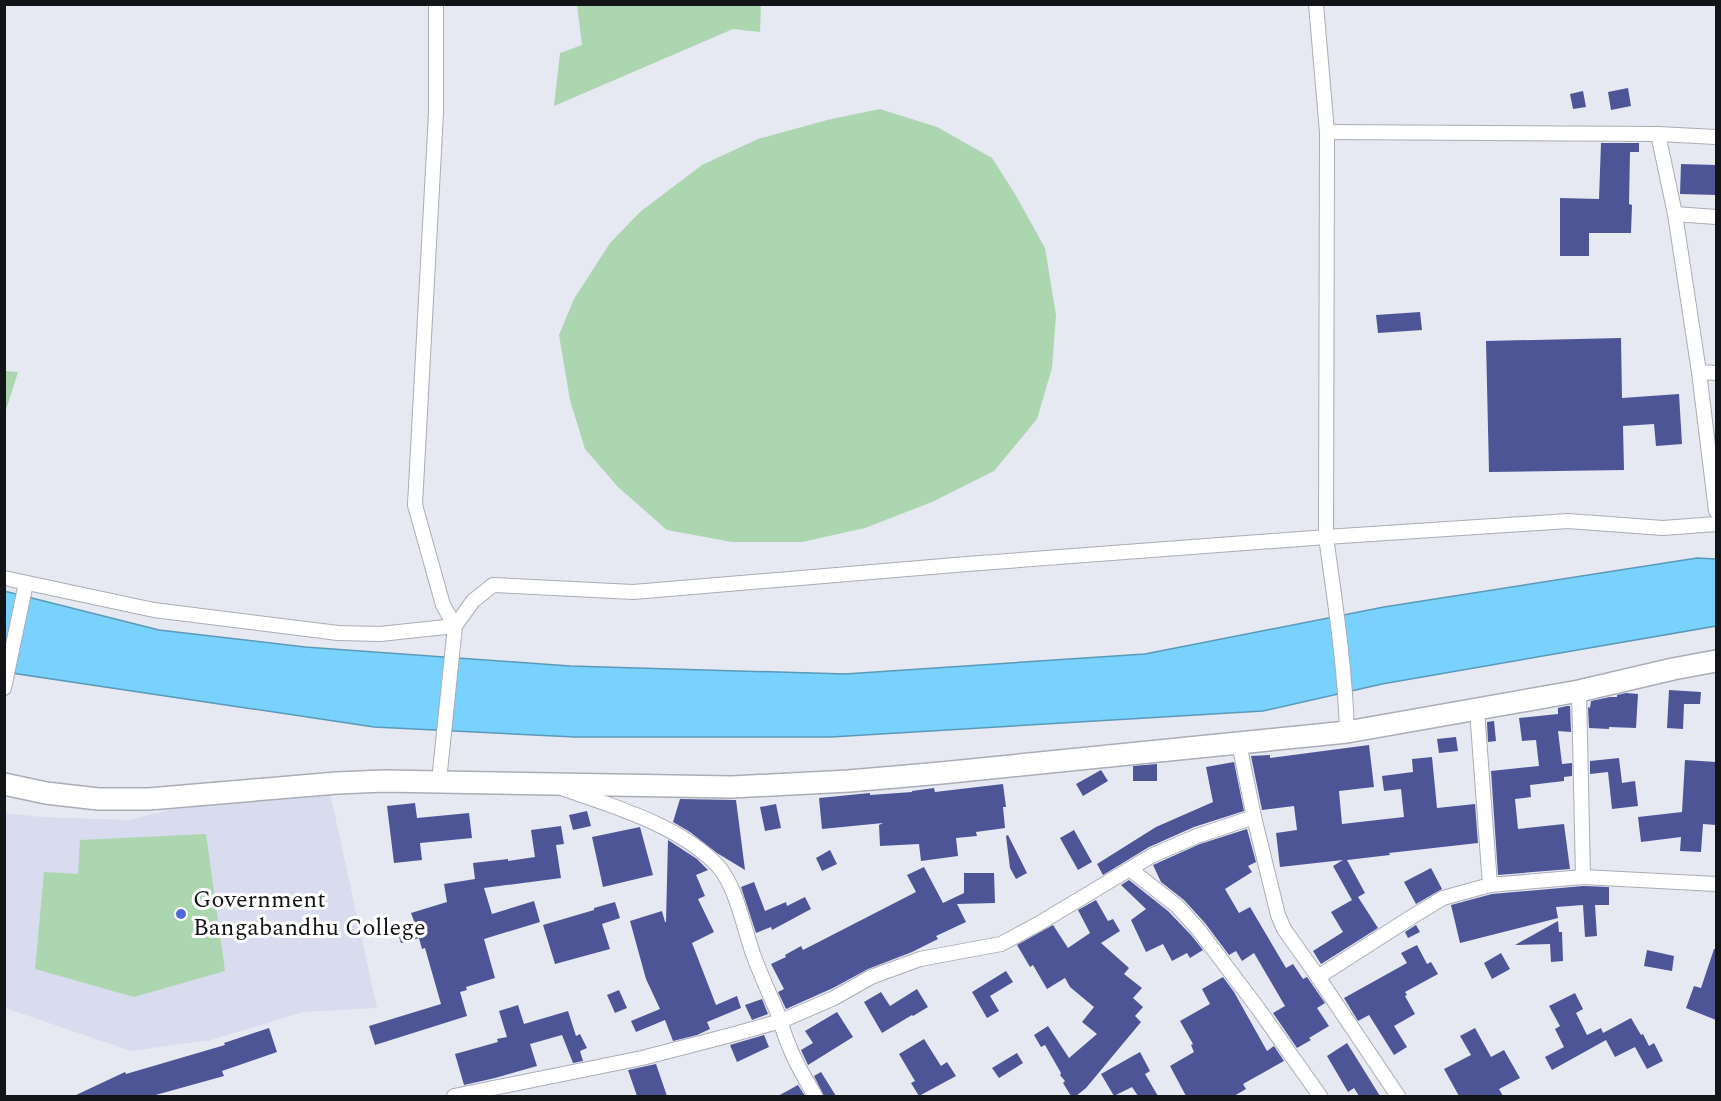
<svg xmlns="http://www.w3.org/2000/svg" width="1721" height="1101" viewBox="0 0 1721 1101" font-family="Spectral,serif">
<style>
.built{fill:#d9dcee}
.green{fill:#acd6af}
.water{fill:#78d2fd;stroke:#5a99b8;stroke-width:1.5}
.building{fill:#4e5597}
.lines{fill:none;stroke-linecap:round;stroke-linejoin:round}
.minor-casing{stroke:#aaacb6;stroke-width:16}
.primary-casing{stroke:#aaacb6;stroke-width:24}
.minor{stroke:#fff;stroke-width:14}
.primary{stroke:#fff;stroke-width:21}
.poi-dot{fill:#4f67dc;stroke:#fff;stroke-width:2}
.labels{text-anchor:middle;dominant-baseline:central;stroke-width:6;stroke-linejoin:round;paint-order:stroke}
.poi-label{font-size:24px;fill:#131417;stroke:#fff;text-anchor:start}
</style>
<rect width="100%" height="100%" fill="#e6e8f2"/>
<!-- built -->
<polygon class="built" points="330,793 377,1008 303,1012 211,1040 131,1051 5,1008 5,813 41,817 129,820 218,798"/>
<!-- green -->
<g class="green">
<polygon points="577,5 761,5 760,32 733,29 554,106 560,53 582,45"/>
<polygon points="880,109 937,127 992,158 1015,194 1045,248 1056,315 1052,368 1037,419 994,471 932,502 865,528 802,542 732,542 667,530 618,487 585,449 570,400 559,335 574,299 610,243 640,212 702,165 758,139 827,120"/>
<polygon points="5,371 18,372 5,413 4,371"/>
<polygon points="206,834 225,971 134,997 35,969 44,872 78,874 80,840"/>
</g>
<!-- water -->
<polygon class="water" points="1697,558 1716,559 1716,626 1382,684 1263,711 831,737 575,737 374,727 5,672 4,591 159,630 305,647 570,666 845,674 1145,654 1384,607"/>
<!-- building -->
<g class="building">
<polygon points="1628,88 1631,106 1611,110 1608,92"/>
<polygon points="1583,91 1586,107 1573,109 1570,94"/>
<polygon points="1601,143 1639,143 1639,152 1630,152 1629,204 1632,205 1631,233 1589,233 1589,256 1560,256 1560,198 1599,199"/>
<polygon points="1681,164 1716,165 1716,195 1680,194"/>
<polygon points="1420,312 1422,330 1378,333 1376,315"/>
<polygon points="1621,338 1622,398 1679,394 1682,444 1656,446 1654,424 1623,426 1624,470 1489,472 1486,341"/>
<polygon points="1669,690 1701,692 1700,704 1684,704 1683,729 1667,728"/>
<polygon points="1626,693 1638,694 1636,728 1609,727 1609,729 1589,728 1588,707 1590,708 1591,701 1610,697 1617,697 1617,695"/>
<polygon points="1567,706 1570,706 1571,732 1558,731 1562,764 1572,763 1572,776 1564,777 1564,781 1530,785 1531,797 1515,799 1518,829 1564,824 1570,869 1498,875 1491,771 1539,766 1536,740 1522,741 1519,718 1558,714 1558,708"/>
<polygon points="1494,721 1496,741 1488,742 1487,722"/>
<polygon points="1456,737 1458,751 1439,753 1437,739"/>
<polygon points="1369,745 1374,787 1339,791 1342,824 1404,817 1401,789 1384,791 1382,776 1413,772 1412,759 1432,757 1437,808 1475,804 1478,843 1389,853 1390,855 1347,860 1365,893 1358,897 1378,928 1321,964 1313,951 1343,932 1331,912 1352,900 1333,866 1343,860 1280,867 1276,833 1297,830 1294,806 1262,810 1251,756 1270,755 1270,758"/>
<polygon points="1619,758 1622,783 1635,781 1638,806 1612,809 1608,772 1590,774 1590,761"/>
<polygon points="1685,760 1716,762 1716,825 1703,824 1701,852 1680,851 1681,837 1641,842 1638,817 1682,812"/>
<polygon points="1234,762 1244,811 1194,827 1149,847 1103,875 1097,864 1156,827 1213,802 1206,767"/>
<polygon points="1157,764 1157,781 1133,781 1133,766"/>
<polygon points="1101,770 1108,781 1083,796 1076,784"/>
<polygon points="1003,784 1006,807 1003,807 1005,828 976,832 977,836 956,838 958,856 921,861 919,844 880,846 879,825 883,823 822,829 819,798 870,793 870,795 912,792 912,791 934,788 935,792"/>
<polygon points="680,799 736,800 745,870 717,853 690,832 673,822"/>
<polygon points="415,803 417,818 469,813 472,838 420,843 422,860 394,863 387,806"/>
<polygon points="776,804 781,828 765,831 760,807"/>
<polygon points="587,811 591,826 573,830 569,815"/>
<polygon points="561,826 564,844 556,845 561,878 484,888 492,914 534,901 540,922 484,939 495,978 466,987 467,990 460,992 467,1016 375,1045 369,1026 441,1004 425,948 422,949 419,938 401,943 396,927 414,921 411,913 447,902 444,884 475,879 473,863 508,859 508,861 535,857 531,830"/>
<polygon points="640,827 653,875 603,887 592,837"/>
<polygon points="1247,829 1256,862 1248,866 1252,872 1225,889 1239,913 1250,907 1286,968 1293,964 1303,979 1307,977 1325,1003 1317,1008 1329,1026 1309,1038 1311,1040 1297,1048 1273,1013 1285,1006 1254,953 1242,961 1236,951 1229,955 1205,923 1184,900 1161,882 1153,865 1200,844"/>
<polygon points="1074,830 1092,862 1078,870 1060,838"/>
<polygon points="1008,835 1027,873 1016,879 1010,868 1006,836"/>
<polygon points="668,840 697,859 708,870 696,875 705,896 698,899 714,932 692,943 716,1005 737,996 741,1008 707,1022 710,1029 697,1035 673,1041 665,1020 636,1032 631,1021 660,1009 646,979 630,921 662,911 665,922 666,922"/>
<polygon points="830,850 837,864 822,871 816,858"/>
<polygon points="924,867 943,903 964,893 964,873 994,873 995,903 957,904 966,922 936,936 938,939 912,952 868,969 833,988 786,1009 778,992 784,989 771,964 786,957 785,955 801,946 803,950 916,892 907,875"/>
<polygon points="1431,868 1442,889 1416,904 1404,882"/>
<polygon points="1129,880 1168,911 1191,935 1203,950 1190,958 1187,953 1172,961 1163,944 1146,952 1131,920 1146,909 1121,885"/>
<polygon points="754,882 765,911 786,902 787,906 805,897 811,909 772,930 771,927 756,933 741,887"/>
<polygon points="1583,886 1609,887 1609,905 1595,905 1597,936 1585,937 1583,905 1556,907 1558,918 1460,943 1451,905 1492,894"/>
<polygon points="1096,900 1108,921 1113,919 1120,931 1101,943 1129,968 1124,974 1142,988 1133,998 1143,1007 1135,1016 1141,1022 1086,1088 1076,1096 1071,1096 1063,1083 1065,1081 1060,1075 1061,1073 1045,1045 1041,1047 1034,1035 1048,1026 1069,1058 1097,1034 1082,1022 1094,1007 1070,987 1065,978 1047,989 1033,965 1030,967 1017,945 1053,925 1068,948 1090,933 1078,910"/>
<polygon points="615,902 620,918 602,924 610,949 555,964 543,925 594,910 594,908"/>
<polygon points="1558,921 1559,932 1562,932 1563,961 1551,962 1550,944 1515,945"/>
<polygon points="1416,925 1420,932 1408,938 1405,932"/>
<polygon points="1417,945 1427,964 1431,962 1438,974 1405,992 1407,995 1405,996 1415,1014 1394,1026 1407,1047 1394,1055 1369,1015 1358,1021 1344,998 1407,963 1401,953"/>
<polygon points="1714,949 1716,949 1716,1020 1686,1008 1694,986 1701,988"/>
<polygon points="1647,950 1674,956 1672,971 1644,966"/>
<polygon points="1501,953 1510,969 1492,979 1484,963"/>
<polygon points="1006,971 1013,982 990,996 999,1011 987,1018 972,992"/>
<polygon points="1223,977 1234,992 1267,1051 1274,1046 1284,1061 1243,1084 1246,1089 1234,1096 1186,1096 1170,1066 1194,1052 1191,1045 1193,1044 1180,1021 1210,1004 1202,989"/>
<polygon points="917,989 928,1007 913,1016 912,1015 882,1033 864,1002 881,992 890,1006"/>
<polygon points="619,990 627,1008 615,1013 607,995"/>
<polygon points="1575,993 1583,1009 1576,1013 1587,1035 1601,1028 1603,1033 1631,1018 1641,1035 1643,1034 1649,1046 1654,1043 1663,1061 1647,1069 1635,1047 1615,1057 1606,1040 1552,1070 1545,1057 1564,1047 1555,1029 1560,1026 1549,1006"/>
<polygon points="762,999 768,1014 752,1020 745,1005"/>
<polygon points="518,1005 524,1024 568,1011 576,1036 580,1034 587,1048 580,1051 583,1061 573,1063 562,1035 530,1044 537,1066 495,1078 464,1085 455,1054 498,1042 497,1039 507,1037 499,1011"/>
<polygon points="837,1012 853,1037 808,1065 801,1050 813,1043 805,1031"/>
<polygon points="269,1028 277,1052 222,1071 224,1076 152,1096 74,1096 125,1072 126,1074 225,1045 224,1043"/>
<polygon points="1475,1028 1491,1057 1504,1050 1520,1078 1499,1089 1503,1096 1459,1096 1444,1069 1471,1055 1460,1036"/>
<polygon points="764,1035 769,1047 737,1062 730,1045"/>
<polygon points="924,1039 941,1066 947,1062 956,1076 919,1096 911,1083 915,1081 899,1054"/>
<polygon points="1347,1043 1380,1096 1359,1096 1354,1088 1348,1092 1327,1056"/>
<polygon points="1140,1052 1150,1071 1145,1074 1158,1096 1138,1096 1132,1087 1114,1096 1101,1074"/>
<polygon points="1017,1053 1023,1063 999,1078 992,1068"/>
<polygon points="656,1064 667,1096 637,1096 628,1070"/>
<polygon points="821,1072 836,1096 824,1096 814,1076"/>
<polygon points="798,1085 805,1096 778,1096"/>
</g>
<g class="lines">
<!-- minor casing -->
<g class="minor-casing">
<g id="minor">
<polyline points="436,4 436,113 415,505 443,605 455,626"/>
<path d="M1316 4 1327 132 1326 537C1335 602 1345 666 1347 732"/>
<polyline points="1327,132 1658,134 1716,137"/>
<polyline points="1658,134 1675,214 1699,372 1716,511"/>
<polyline points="1675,214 1716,217"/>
<polyline points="1699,372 1716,373"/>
<polyline points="4,578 154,610 338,633 380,634 455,626"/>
<polyline points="4,688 26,583"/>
<polyline points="1579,691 1583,877"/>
<polyline points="1477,710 1490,885"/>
<polyline points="1239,743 1254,817 1278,915 1284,929 1318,977 1398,1096"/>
<polyline points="439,781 455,626 473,601 493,585 633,592 967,564 1326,537 1568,521 1663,528 1716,524"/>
<path d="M564 789C615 807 679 825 718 866 736 886 744 928 753 954 760 973 768 991 776 1009 781 1022 784 1035 790 1048 796 1065 807 1081 815 1096"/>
<polyline points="1131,870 1177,906 1198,929 1257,1007 1320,1096"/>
<polyline points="1318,977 1410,918 1443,898 1490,885 1583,877 1716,884"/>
<polyline points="454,1096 642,1058 731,1035 781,1021 834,998 871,977 920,959 1001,944 1038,924 1153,855 1197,836 1254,817"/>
</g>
</g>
<!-- primary casing -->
<g class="primary-casing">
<polyline id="primary" points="4,784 46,793 98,799 149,799 337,783 384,781 732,787 849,781 941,773 1347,732 1579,691 1673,669 1716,661"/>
</g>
<!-- minor -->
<use href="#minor" class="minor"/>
<!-- primary -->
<use href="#primary" class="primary"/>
</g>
<!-- markers -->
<circle class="poi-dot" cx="181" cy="914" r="6"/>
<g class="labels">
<!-- poi labels -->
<g class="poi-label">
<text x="193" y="900">Government<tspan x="193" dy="28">Bangabandhu College</tspan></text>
</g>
</g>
<!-- border -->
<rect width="1721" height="1101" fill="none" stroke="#131417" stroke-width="12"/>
</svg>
